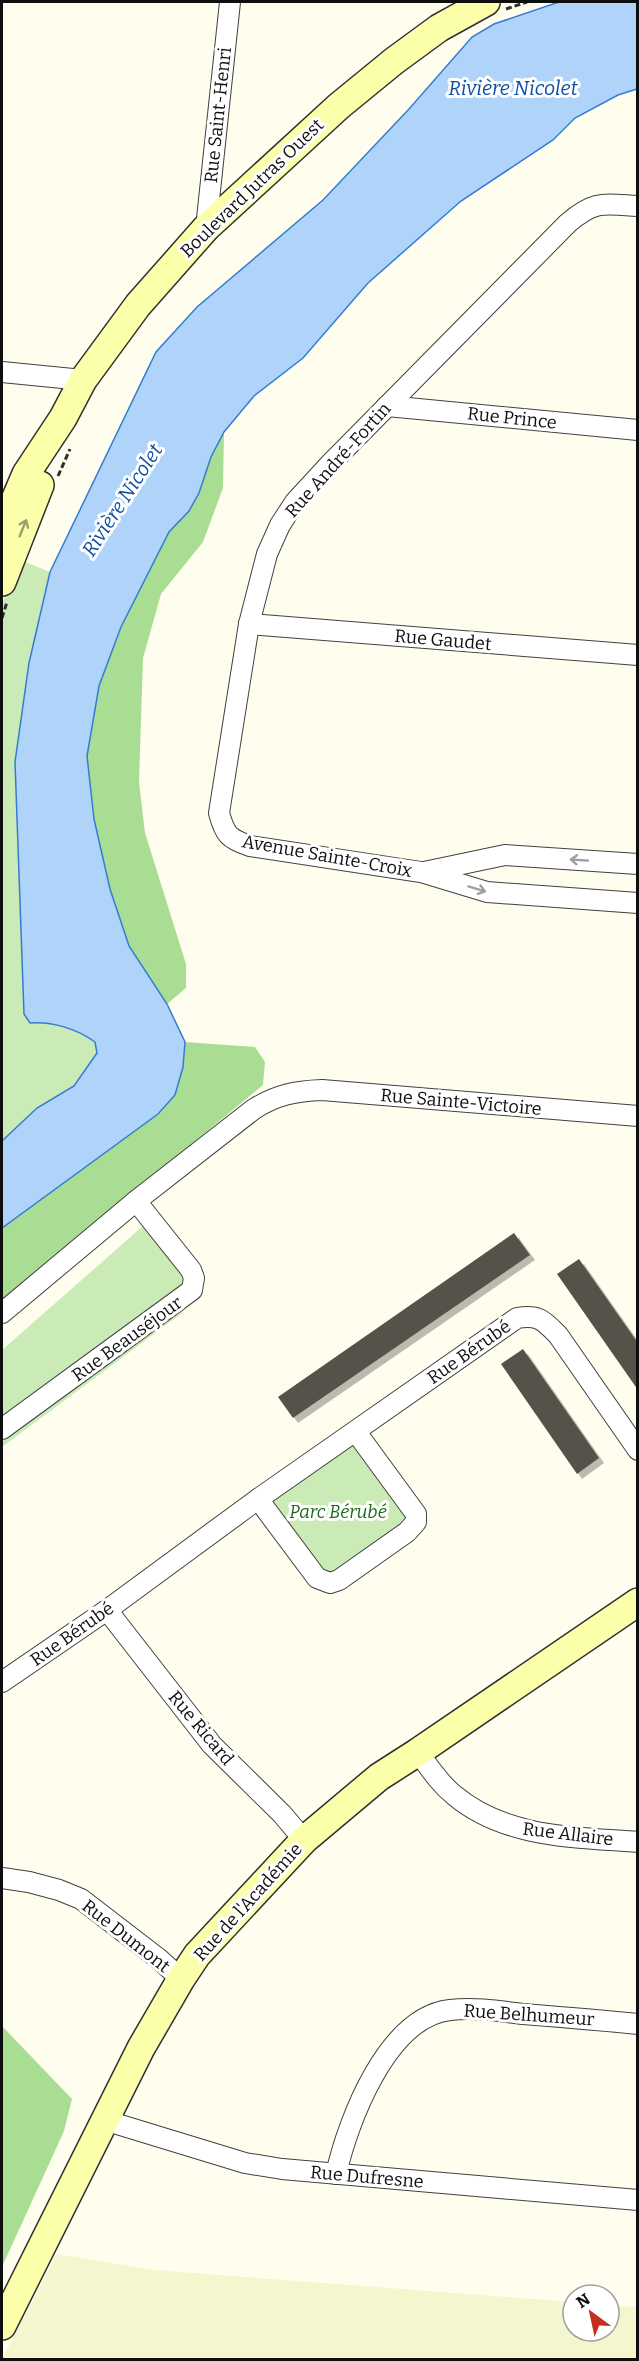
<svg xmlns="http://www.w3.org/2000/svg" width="639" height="2361" viewBox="0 0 639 2361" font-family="Bitter,serif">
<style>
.farmland{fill:#f4f6cd}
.green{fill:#caebb6}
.forest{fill:#aadd94}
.water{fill:#b0d3f9;stroke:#347cd3;stroke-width:1.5}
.building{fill:#575149;filter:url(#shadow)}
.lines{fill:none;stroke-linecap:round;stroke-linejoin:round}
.street-casing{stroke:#414141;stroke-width:22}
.secondary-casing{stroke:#303030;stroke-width:30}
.path{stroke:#303030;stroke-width:3;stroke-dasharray:6 3;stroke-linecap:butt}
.street{stroke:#fff;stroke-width:20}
.secondary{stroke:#fcffa9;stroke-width:27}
.oneway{stroke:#9d9f6b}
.oneway2{stroke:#9f9f9f}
.labels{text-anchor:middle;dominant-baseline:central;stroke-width:6;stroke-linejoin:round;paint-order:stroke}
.street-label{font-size:18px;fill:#0e0e0e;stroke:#fff}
.park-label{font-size:18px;font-style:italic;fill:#1f691b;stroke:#fff}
.water-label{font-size:20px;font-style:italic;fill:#114fa5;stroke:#fff}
</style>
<defs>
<filter id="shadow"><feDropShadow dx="5" dy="5" stdDeviation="0" flood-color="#0004"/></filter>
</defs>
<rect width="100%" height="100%" fill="#fffeee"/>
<!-- farmland -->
<polygon class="farmland" points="57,2254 154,2270 573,2302 573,2331 609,2331 609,2305 637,2307 637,2359 2,2359"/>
<!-- green -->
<g class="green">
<path d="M18 559 50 572 15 762 24 1014 30 1023C52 1021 77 1030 95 1042L97 1053 74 1086 37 1108 2 1141V605Z"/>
<polygon points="143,1226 192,1285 193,1298 182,1313 2,1447 2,1350"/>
<polygon points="356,1432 416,1514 330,1583 258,1499"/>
</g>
<!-- forest -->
<g class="forest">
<polygon points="224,432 223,488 203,542 161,594 143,658 139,782 145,833 186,964 186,988 167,1004 129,947 110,889 94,819 87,756 99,686 121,627 169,532 189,511 199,493 211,457"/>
<polygon points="185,1042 255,1047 265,1062 263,1085 2,1301 2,1228 158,1114 183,1067"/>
<polygon points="2,2026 72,2099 64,2131 2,2267"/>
</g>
<!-- water -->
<path class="water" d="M559 2H637V89L618 95 575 118 553 140 461 201 368 283 303 358 254 396 224 432 211 457 199 493 189 511 169 532 121 627 99 686 87 756 94 819 110 889 129 946 167 1004 185 1042 183 1067 175 1095 158 1114 2 1228V1141L37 1108 74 1086 97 1053 95 1042C77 1029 52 1021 30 1023L24 1014 15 762 29 663 50 572 156 352 197 307 323 200 409 109 472 37 494 24Z"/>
<!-- building -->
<g class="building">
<polygon points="514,1233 530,1255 293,1418 278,1397"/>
<polygon points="579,1259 638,1343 638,1390 557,1274"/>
<polygon points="523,1349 599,1458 577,1474 501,1364"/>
</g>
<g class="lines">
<!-- street casing -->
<g class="street-casing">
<g id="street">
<path d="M638 206C603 204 595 200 568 223L330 464 295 502 280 525 267 554 249 624 219 813C225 835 229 839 250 846L421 872 487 892 638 903"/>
<polyline points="206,228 230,2"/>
<polyline points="2,372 83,380"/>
<polyline points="387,406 638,430"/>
<polyline points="249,624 638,655"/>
<polyline points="424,872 505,855 638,864"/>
<path d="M2 1313 136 1201 254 1109C276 1095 295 1091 322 1090L638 1116"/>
<polyline points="2,1429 192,1290 194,1278 191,1270 136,1201"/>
<polyline points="258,1499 317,1578 330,1583 339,1580 407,1532 416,1522 416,1514 356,1432"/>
<polyline points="107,1610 212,1745 282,1814 304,1840"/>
<path d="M2 1682 107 1610 258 1499 517 1318C539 1314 544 1321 558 1335L638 1450"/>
<path d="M418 1752C429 1767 439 1783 454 1795 505 1838 574 1837 638 1842"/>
<polyline points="2,1878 29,1882 59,1890 81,1899 159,1959 181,1979"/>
<polyline points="104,2120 245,2163 282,2169 638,2200"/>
<path d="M336 2174C348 2121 387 2017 450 2010 474 2007 500 2011 523 2014 561 2017 599 2020 638 2024"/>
</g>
</g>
<!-- secondary casing -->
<g class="secondary-casing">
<g id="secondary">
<polyline points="2,530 26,474 63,418 83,380 138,305 206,228 339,106 394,61 439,28 486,2"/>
<polyline points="2,582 40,485"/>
<polyline points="2,2326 141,2048 181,1979 197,1955 304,1840 379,1777 418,1752 638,1602"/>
</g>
</g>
<!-- path -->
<g class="path">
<polyline points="506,9 527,2"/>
<polyline points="58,476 70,449"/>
<polyline points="2,618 7,602"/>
</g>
<!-- street -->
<use href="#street" class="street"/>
<!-- secondary -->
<use href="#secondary" class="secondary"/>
</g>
<!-- one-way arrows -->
<defs><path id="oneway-shaft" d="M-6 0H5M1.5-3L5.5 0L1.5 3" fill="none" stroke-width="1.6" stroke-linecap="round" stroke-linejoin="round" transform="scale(1.5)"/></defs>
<use class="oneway" href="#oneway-shaft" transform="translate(23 528) rotate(-68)"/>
<g class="oneway2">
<use href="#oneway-shaft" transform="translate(579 860) rotate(-176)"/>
<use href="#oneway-shaft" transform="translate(477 889) rotate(17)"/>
</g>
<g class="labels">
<!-- street labels -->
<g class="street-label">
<text transform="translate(218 115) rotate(-84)">Rue Saint-Henri</text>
<text transform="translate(252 188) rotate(-44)">Boulevard Jutras Ouest</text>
<text transform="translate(512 418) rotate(6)">Rue Prince</text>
<text transform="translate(338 460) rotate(-48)">Rue André-Fortin</text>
<text transform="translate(443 640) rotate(5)">Rue Gaudet</text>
<text transform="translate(327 856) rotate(10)">Avenue Sainte-Croix</text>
<text transform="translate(461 1102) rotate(5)">Rue Sainte-Victoire</text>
<text transform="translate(127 1339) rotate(-36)">Rue Beauséjour</text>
<text transform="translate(469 1352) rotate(-35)">Rue Bérubé</text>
<text transform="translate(72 1634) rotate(-35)">Rue Bérubé</text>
<text transform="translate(201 1728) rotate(50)">Rue Ricard</text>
<text transform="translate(568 1834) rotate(7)">Rue Allaire</text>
<text transform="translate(248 1902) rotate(-48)">Rue de l'Académie</text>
<text transform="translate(126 1936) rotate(38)">Rue Dumont</text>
<text transform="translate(529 2015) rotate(4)">Rue Belhumeur</text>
<text transform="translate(367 2177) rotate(5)">Rue Dufresne</text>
</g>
<!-- park labels -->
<g class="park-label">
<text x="338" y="1512">Parc Bérubé</text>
</g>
<!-- water labels -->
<g class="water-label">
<text x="513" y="88">Rivière Nicolet</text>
<text transform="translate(122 500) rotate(-57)">Rivière Nicolet</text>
</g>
</g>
<!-- border -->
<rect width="639" height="2361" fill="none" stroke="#0e0e0e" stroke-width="6"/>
<!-- north arrow -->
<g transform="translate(591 2313) rotate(327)"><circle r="28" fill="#ffffff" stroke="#9f9f9f" stroke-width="1.5"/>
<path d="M0-4.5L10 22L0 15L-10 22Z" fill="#c42f1f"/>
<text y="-9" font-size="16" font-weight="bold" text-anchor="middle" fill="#0e0e0e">N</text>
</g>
</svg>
